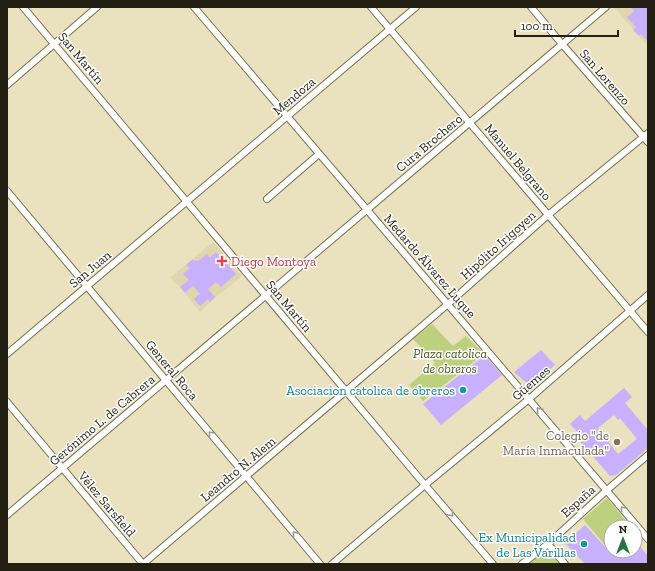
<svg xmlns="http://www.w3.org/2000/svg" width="655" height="571" viewBox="0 0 655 571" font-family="'Zilla Slab',serif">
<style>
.built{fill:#e0d6ab}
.green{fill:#bcd07d}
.building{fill:#c7b0fe;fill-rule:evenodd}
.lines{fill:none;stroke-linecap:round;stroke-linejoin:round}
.minor-casing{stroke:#776f4f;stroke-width:8}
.minor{stroke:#fff;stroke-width:6}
.oneway{stroke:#9c9a94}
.health-dot{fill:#e0444e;stroke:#fff;stroke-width:1.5}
.culture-dot{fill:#0f9aa8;stroke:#fff;stroke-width:1.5}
.education-dot{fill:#8d6e63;stroke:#fff;stroke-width:1.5}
.labels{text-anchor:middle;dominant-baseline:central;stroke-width:3;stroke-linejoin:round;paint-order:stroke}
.street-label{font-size:13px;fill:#231f12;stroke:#fff}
.health-label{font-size:13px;fill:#be3a42;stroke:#fff;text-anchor:start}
.park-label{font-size:13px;font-style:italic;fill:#4a571b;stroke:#fff}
.culture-label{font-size:13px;fill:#0d838f;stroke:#fff;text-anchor:end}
.education-label{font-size:13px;fill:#785e54;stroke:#fff;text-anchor:end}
</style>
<rect width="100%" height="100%" fill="#eae2be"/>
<!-- built -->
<g class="built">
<polygon points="614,7 648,7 648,46 639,36"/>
<polygon points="213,242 242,276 210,302 200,312 180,287 170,278"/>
</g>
<!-- green -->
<g class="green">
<polygon points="432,324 453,346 466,336 484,354 423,401 409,385 435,363 413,339"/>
<polygon points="607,498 629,525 626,527 611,527 611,540 605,545 583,519"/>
<polygon points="548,549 561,564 529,564"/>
</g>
<!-- building -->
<g class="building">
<polygon points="630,7 648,7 648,42 641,34 639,36 633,30 636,27 627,17 634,11"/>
<polygon points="216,252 236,274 221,287 216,282 208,289 215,297 210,302 208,299 200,306 194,299 200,294 193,286 185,293 180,287 189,280 183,274 190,268 186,265 193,259 194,261 196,260 198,261 207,254 210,258"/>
<polygon points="541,350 555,365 530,386 514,372"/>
<polygon points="485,355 502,375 441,425 423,404"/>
<path d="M624 388 632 397 625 403 648 430V448L616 475 610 476 579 440 582 437 570 424 580 415 585 421ZM614 415 618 420 620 418 637 439 618 454 602 434 603 433 598 428Z"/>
<polygon points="585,525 606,548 611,543 611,551 635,551 635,540 648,556 648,564 585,564 565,543"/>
</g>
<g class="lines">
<!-- minor casing -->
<g class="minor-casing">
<g id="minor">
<polyline points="23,7 425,485 493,564"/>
<polyline points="194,7 648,539"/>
<polyline points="371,7 648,332"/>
<polyline points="531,7 562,44 648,142"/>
<polyline points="7,85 97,7"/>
<polyline points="7,191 320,564"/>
<polyline points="267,199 319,154"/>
<polyline points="7,354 416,7"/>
<polyline points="7,402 143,564"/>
<polyline points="7,515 606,7"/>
<polyline points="548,544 565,564"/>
<polyline points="143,564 448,304 548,215 648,133"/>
<polyline points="332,564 425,485 529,399 648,295"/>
<polyline points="522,564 548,544 607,490 648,455"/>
</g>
</g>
<!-- minor -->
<use href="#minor" class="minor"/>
</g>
<!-- one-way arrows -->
<defs><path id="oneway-chevron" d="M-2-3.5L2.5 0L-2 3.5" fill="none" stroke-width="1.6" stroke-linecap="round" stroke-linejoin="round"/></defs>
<g class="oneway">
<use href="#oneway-chevron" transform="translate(539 410) rotate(-131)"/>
<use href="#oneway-chevron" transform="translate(211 434) rotate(-130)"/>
<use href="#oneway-chevron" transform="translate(623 509) rotate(-130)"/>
<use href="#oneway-chevron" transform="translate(451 514) rotate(49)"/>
<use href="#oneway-chevron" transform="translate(295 534) rotate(-130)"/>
</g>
<!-- markers -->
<path class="health-dot" d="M220 255h4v4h4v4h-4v4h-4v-4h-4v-4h4z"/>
<g class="culture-dot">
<circle cx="463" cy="390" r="4"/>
<circle cx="584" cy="544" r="4"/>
</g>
<circle class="education-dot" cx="617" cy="442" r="4"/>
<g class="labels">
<!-- street labels -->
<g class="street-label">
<text transform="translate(81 58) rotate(50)">San Martín</text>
<text transform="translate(605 77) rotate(49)">San Lorenzo</text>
<text transform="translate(294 96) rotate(-40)">Mendoza</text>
<text transform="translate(429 143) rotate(-40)">Cura Brochero</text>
<text transform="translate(518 162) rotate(50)">Manuel Belgrano</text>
<text transform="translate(498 245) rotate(-42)">Hipólito Irigoyen</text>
<text transform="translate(430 266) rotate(49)">Medardo Álvarez Luque</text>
<text transform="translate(90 269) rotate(-40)">San Juan</text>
<text transform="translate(289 306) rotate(50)">San Martín</text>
<text transform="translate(172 370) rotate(50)">General Roca</text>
<text transform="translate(531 383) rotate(-41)">Güemes</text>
<text transform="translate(102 420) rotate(-40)">Gerónimo L. de Cabrera</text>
<text transform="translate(238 469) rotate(-40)">Leandro N. Alem</text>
<text transform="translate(578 501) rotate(-42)">España</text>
<text transform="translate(107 504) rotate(50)">Vélez Sarsfield</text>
</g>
<!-- health labels -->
<g class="health-label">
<text x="231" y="261">Diego Montoya</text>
</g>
<!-- park labels -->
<g class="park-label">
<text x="450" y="353">Plaza catolica<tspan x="450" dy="15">de obreros</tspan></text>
</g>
<!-- culture labels -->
<g class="culture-label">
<text x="455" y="390">Asociacion catolica de obreros</text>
<text x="576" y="537">Ex Municipalidad<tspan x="576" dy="15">de Las Varillas</tspan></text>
</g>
<!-- education labels -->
<g class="education-label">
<text x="609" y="435">Colegio "de<tspan x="609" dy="15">María Inmaculada"</tspan></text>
</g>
</g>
<!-- border -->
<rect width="655" height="571" fill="none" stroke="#231f12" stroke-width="16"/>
<!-- north arrow -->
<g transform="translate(623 539)"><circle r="19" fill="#ffffff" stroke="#a7a5a0"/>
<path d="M0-3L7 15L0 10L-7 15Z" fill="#267444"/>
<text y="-6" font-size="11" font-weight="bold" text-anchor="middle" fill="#231f12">N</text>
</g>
<!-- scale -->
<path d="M515 30v6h103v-6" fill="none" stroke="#231f12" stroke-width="2"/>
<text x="521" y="30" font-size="12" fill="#231f12" stroke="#ffffff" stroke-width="3" paint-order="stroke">100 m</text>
</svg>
